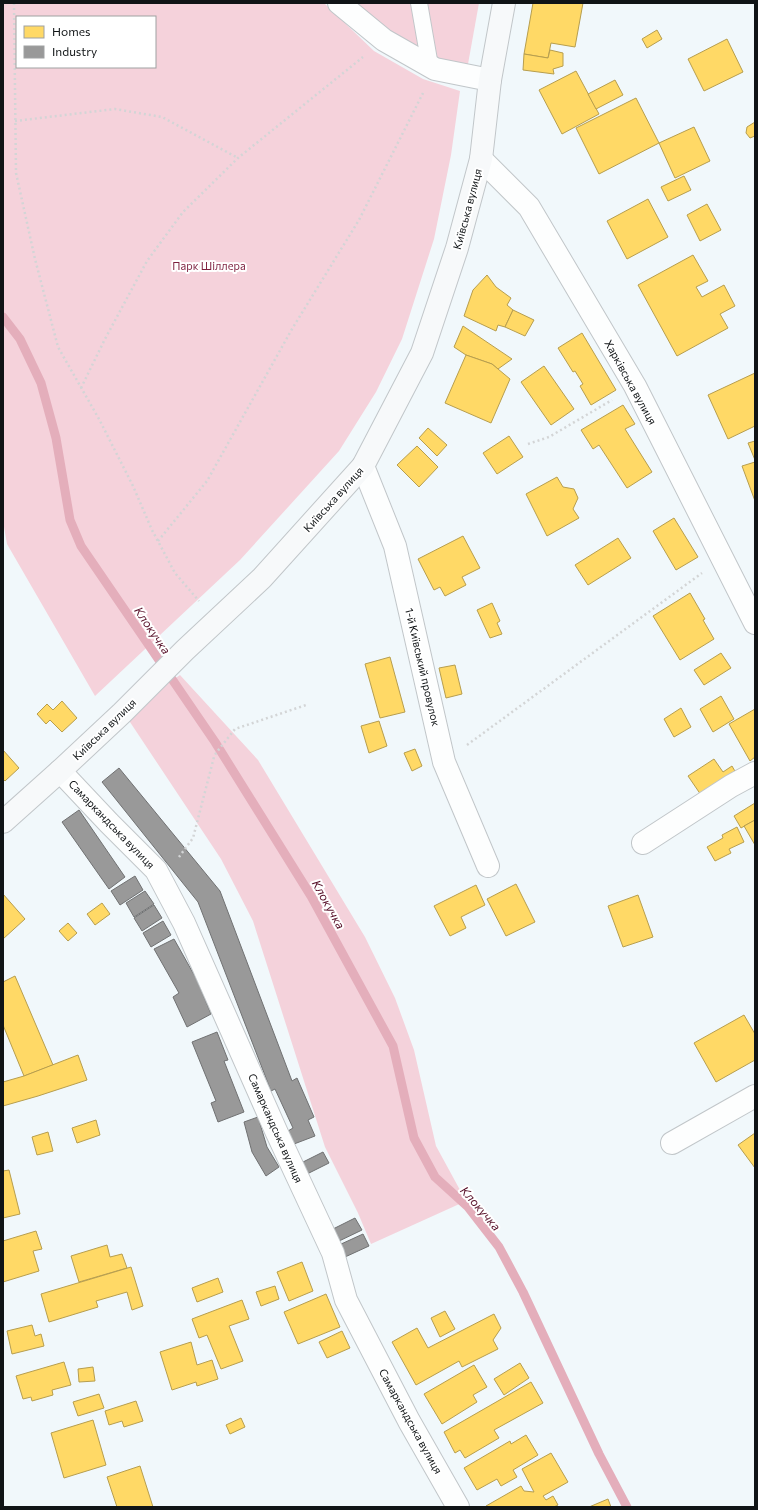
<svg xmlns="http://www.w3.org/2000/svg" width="758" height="1510" viewBox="0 0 758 1510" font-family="Commissioner,sans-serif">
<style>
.green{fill:#f5d2db;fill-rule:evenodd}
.forest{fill:#f4d2db}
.homes{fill:#ffd966;stroke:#b79e4e}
.industry{fill:#999;stroke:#707172}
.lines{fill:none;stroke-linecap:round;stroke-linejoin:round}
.stream{stroke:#e4aebb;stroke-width:9}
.lane-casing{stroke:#c1c6c9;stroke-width:18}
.street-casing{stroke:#c1c6c9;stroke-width:24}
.secondary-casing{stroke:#c1c6c9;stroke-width:24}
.path{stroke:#d3d5d6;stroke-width:2.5;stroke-dasharray:2 3;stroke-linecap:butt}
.lane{stroke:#fdfefe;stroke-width:16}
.street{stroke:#fdfefe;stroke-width:22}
.secondary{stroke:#f7f9fa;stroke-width:22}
.labels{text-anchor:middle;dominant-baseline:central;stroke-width:4;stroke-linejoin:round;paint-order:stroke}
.street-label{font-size:11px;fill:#101416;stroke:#fff}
.park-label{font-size:11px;fill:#7d1f3e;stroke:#fff}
.water-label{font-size:12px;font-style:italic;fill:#560e27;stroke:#fff}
</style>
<rect width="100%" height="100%" fill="#f1f8fb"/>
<!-- green -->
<g class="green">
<path d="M3 3H324L374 51 423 79 460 91 451 155 434 239 402 339 376 392 339 451 240 560 95 696 7 544 3 521ZM17 17H155V67H17Z"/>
<polygon points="351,3 479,3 468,64 439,59 386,33"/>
</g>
<!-- forest -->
<polygon class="forest" points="180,675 258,760 365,937 395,998 414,1050 436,1146 466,1201 371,1244 358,1213 325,1147 253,921 221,859 124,713"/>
<!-- homes -->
<g class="homes">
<polygon points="533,3 583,3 575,47 551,43 548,58 524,54"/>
<polygon points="657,30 662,39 647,48 642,39"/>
<polygon points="727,39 743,72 704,91 688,59"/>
<polygon points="550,50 563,53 563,66 553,69 554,74 523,70 524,54 548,58"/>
<polygon points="576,71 599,114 562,134 539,90"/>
<polygon points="615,80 623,95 596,109 588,94"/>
<polygon points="636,98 659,143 599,174 576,128"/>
<polygon points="755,122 755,136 750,138 746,133 747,127"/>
<polygon points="694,127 710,161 675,178 659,143"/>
<polygon points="684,176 691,190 668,201 661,187"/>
<polygon points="648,199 668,237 627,259 607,221"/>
<polygon points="707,204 721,230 700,241 687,215"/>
<polygon points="693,255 708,281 696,287 702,297 724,285 735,306 720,314 728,328 677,356 638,285"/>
<polygon points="487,275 496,287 511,298 507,305 513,310 505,327 498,325 496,331 464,316 473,290"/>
<polygon points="513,310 534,320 525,336 505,327"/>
<polygon points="463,326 512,359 498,369 492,364 466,355 454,347"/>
<polygon points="582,333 616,390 591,405 580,386 583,384 575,371 573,372 558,348"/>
<polygon points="466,355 492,364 510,379 491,423 445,403"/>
<polygon points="544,366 574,409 551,425 521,382"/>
<polygon points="755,373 755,426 728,439 708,395"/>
<polygon points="623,405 635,424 625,429 652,472 627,488 599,445 593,449 581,430"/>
<polygon points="428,428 447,445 437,456 419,438"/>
<polygon points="509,436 523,457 497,474 483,453"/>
<polygon points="755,441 755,460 748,443"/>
<polygon points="417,446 438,467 419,487 397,465"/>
<polygon points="755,462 755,501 742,466"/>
<polygon points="557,477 563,487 574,489 578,498 573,509 579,518 547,536 526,494"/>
<polygon points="674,518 698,557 676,570 653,531"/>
<polygon points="463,536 480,568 462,577 466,585 445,596 440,587 434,590 418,559"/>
<polygon points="618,538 631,558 588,585 575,565"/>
<polygon points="690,593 705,619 703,620 714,639 680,660 653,616"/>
<polygon points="492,603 500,621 497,623 502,634 490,638 477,610"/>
<polygon points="721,653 731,668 704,685 694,670"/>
<polygon points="390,657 405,712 380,718 365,664"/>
<polygon points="455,665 462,694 446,698 439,668"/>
<polygon points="721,696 734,719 713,732 700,709"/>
<polygon points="62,701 77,718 62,732 50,720 46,724 37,714 47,704 53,710"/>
<polygon points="681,708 691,727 674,737 664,719"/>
<polygon points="755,709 755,757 750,761 729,724"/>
<polygon points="379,721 387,746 369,753 361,726"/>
<polygon points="415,749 422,766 412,771 404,753"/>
<polygon points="3,750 19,768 5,781 3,779"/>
<polygon points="714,759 723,772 732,766 736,773 701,795 688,776"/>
<polygon points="755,803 755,820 741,828 734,816"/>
<polygon points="755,820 755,845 744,826"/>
<polygon points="737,827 744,842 729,849 731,853 715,861 707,847 723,838 722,835"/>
<polygon points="516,884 535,922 506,936 487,899"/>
<polygon points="476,885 485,905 461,917 466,928 450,936 434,906"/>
<polygon points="3,894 25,919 3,939"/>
<polygon points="638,895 653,937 623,947 608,906"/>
<polygon points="102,903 110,914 95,925 87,914"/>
<polygon points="68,923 77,933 68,941 59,931"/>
<polygon points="15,976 53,1065 24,1076 3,1025 3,982"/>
<polygon points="744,1015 755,1034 755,1060 716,1082 694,1043"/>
<polygon points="78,1055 87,1080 38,1096 3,1106 3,1082 24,1076"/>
<polygon points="96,1120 100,1135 77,1143 72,1128"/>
<polygon points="48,1132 53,1151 37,1155 32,1137"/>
<polygon points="755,1133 755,1168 738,1145"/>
<polygon points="9,1170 20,1214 3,1218 3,1171"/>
<polygon points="36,1231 42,1249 33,1251 39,1271 3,1282 3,1241"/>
<polygon points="107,1245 110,1257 122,1254 127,1268 79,1282 71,1256"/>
<polygon points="302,1262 313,1291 289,1301 277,1272"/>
<polygon points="131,1267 143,1306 132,1310 127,1292 96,1301 98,1307 49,1322 41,1294"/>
<polygon points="218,1278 223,1292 197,1302 192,1288"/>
<polygon points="275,1286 279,1299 261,1306 256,1292"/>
<polygon points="326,1294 340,1327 298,1344 284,1312"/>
<polygon points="242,1300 249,1319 229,1326 243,1361 221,1369 207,1335 199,1338 192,1319"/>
<polygon points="445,1311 455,1329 440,1337 431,1318"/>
<polygon points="494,1314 501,1328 493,1340 498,1349 462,1367 459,1361 416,1385 392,1342 417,1328 428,1348"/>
<polygon points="32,1325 35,1336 41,1334 44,1346 12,1354 7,1331"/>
<polygon points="342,1331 350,1348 327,1358 319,1342"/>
<polygon points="191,1342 197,1365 212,1360 218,1379 197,1386 196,1382 172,1390 160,1352"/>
<polygon points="64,1362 71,1385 52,1390 53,1395 32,1401 31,1397 23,1399 16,1376"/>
<polygon points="520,1363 529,1378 504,1395 494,1379"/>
<polygon points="474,1365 487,1387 473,1395 477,1402 442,1424 424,1394"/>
<polygon points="93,1367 95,1381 79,1382 78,1369"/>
<polygon points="531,1382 543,1403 494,1430 499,1438 465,1458 460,1450 455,1453 444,1432"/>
<polygon points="99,1394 104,1408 78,1416 73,1402"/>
<polygon points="136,1401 143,1421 124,1427 122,1421 109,1425 105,1411"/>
<polygon points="241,1418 245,1427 230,1434 226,1425"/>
<polygon points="93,1420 106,1465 64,1478 51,1433"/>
<polygon points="526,1435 538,1455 513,1470 517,1477 501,1486 497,1479 477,1490 464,1468 510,1441 511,1444"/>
<polygon points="551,1453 568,1482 543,1496 546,1500 553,1496 558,1505 554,1507 486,1507 486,1506 521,1486 524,1491 534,1492 522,1469"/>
<polygon points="140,1466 153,1507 117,1507 107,1477"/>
<polygon points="608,1499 611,1507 589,1507"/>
</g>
<!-- industry -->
<g class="industry">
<polygon points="119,768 220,891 292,1081 297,1078 314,1117 308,1120 315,1136 294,1144 288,1131 293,1128 275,1089 271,1091 198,902 102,782"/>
<polygon points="79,810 125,877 109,889 62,822"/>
<polygon points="135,876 143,890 120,905 111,891"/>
<polygon points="145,891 154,904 134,917 126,903"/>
<polygon points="154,905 162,918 142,931 134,918"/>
<polygon points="163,921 171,935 151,947 143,933"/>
<polygon points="174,939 197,980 211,1014 187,1027 173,997 179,993 154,949"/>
<polygon points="217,1032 228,1060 224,1061 244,1112 218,1122 211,1103 216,1101 192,1042"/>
<polygon points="258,1117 267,1147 279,1167 266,1176 252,1152 244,1122"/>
<polygon points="323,1152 329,1163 305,1175 299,1164"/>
<polygon points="355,1218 362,1230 337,1242 331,1230"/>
<polygon points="363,1234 369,1246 345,1257 339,1245"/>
</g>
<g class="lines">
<!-- stream -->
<polyline class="stream" points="3,317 20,339 41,383 56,438 70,520 81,546 215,742 311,896 393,1046 414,1138 435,1177 468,1207 499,1247 523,1292 599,1454 627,1507"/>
<!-- lane casing -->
<g class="lane-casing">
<polyline id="lane" points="419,3 430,66"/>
</g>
<!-- street casing -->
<g class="street-casing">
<g id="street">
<polyline points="339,3 384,40 435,69 490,80"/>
<polyline points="481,159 529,207 635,386 755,623"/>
<polyline points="363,466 395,546 444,762 488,866"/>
<polyline points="60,771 109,823 156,870 184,923 277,1133 333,1253 346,1300 409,1421 458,1507"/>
<polyline points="643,843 731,786 755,773"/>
<polyline points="672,1143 755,1096"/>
</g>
</g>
<!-- secondary casing -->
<g class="secondary-casing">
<polyline id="secondary" points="3,822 60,771 122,713 185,650 262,578 363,466 422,353 457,248 481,159 490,80 504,3"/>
</g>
<!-- path -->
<g class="path">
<polyline points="14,3 16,173 35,259 58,347 99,419 133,486 152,530 175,573 199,601"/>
<polyline points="15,121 115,109 162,117 238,158"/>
<polyline points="81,388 105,339 147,261 183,212 238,158 363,57"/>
<polyline points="528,444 549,437 612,400"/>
<polyline points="158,541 207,481 292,329 359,220 423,93"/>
<polyline points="467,745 702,573"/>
<polyline points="179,857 193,838 214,757 216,753 235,729 306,705"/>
</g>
<!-- lane -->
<use href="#lane" class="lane"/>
<!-- street -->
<use href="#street" class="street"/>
<!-- secondary -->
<use href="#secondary" class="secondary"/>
</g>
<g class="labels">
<!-- street labels -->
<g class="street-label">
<text transform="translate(467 209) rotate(-75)">Київська вулиця</text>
<text transform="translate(631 382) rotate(61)">Харківська вулиця</text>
<text transform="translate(333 499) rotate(-48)">Київська вулиця</text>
<text transform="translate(423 667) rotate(77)">1-й Київський провулок</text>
<text transform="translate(104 729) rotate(-44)">Київська вулиця</text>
<text transform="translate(112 824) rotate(46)">Самаркандська вулиця</text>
<text transform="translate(276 1128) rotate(66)">Самаркандська вулиця</text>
<text transform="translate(411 1421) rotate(61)">Самаркандська вулиця</text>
</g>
<!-- park labels -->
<g class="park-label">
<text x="209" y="265">Парк Шіллера</text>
</g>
<!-- water labels -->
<g class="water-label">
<text transform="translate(153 630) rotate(56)">Клокучка</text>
<text transform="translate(329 904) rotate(61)">Клокучка</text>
<text transform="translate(481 1208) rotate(49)">Клокучка</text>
</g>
</g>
<!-- border -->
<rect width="758" height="1510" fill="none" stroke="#101416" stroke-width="8"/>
<!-- legend -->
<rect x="16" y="16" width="140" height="52" fill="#ffffff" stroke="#9fa1a2"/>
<rect x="24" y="26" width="20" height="12" fill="#ffd966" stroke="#9fa1a2"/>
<text x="52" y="36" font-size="12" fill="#101416">Homes</text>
<rect x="24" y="46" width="20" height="12" fill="#999999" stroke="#9fa1a2"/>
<text x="52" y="56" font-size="12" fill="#101416">Industry</text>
</svg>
